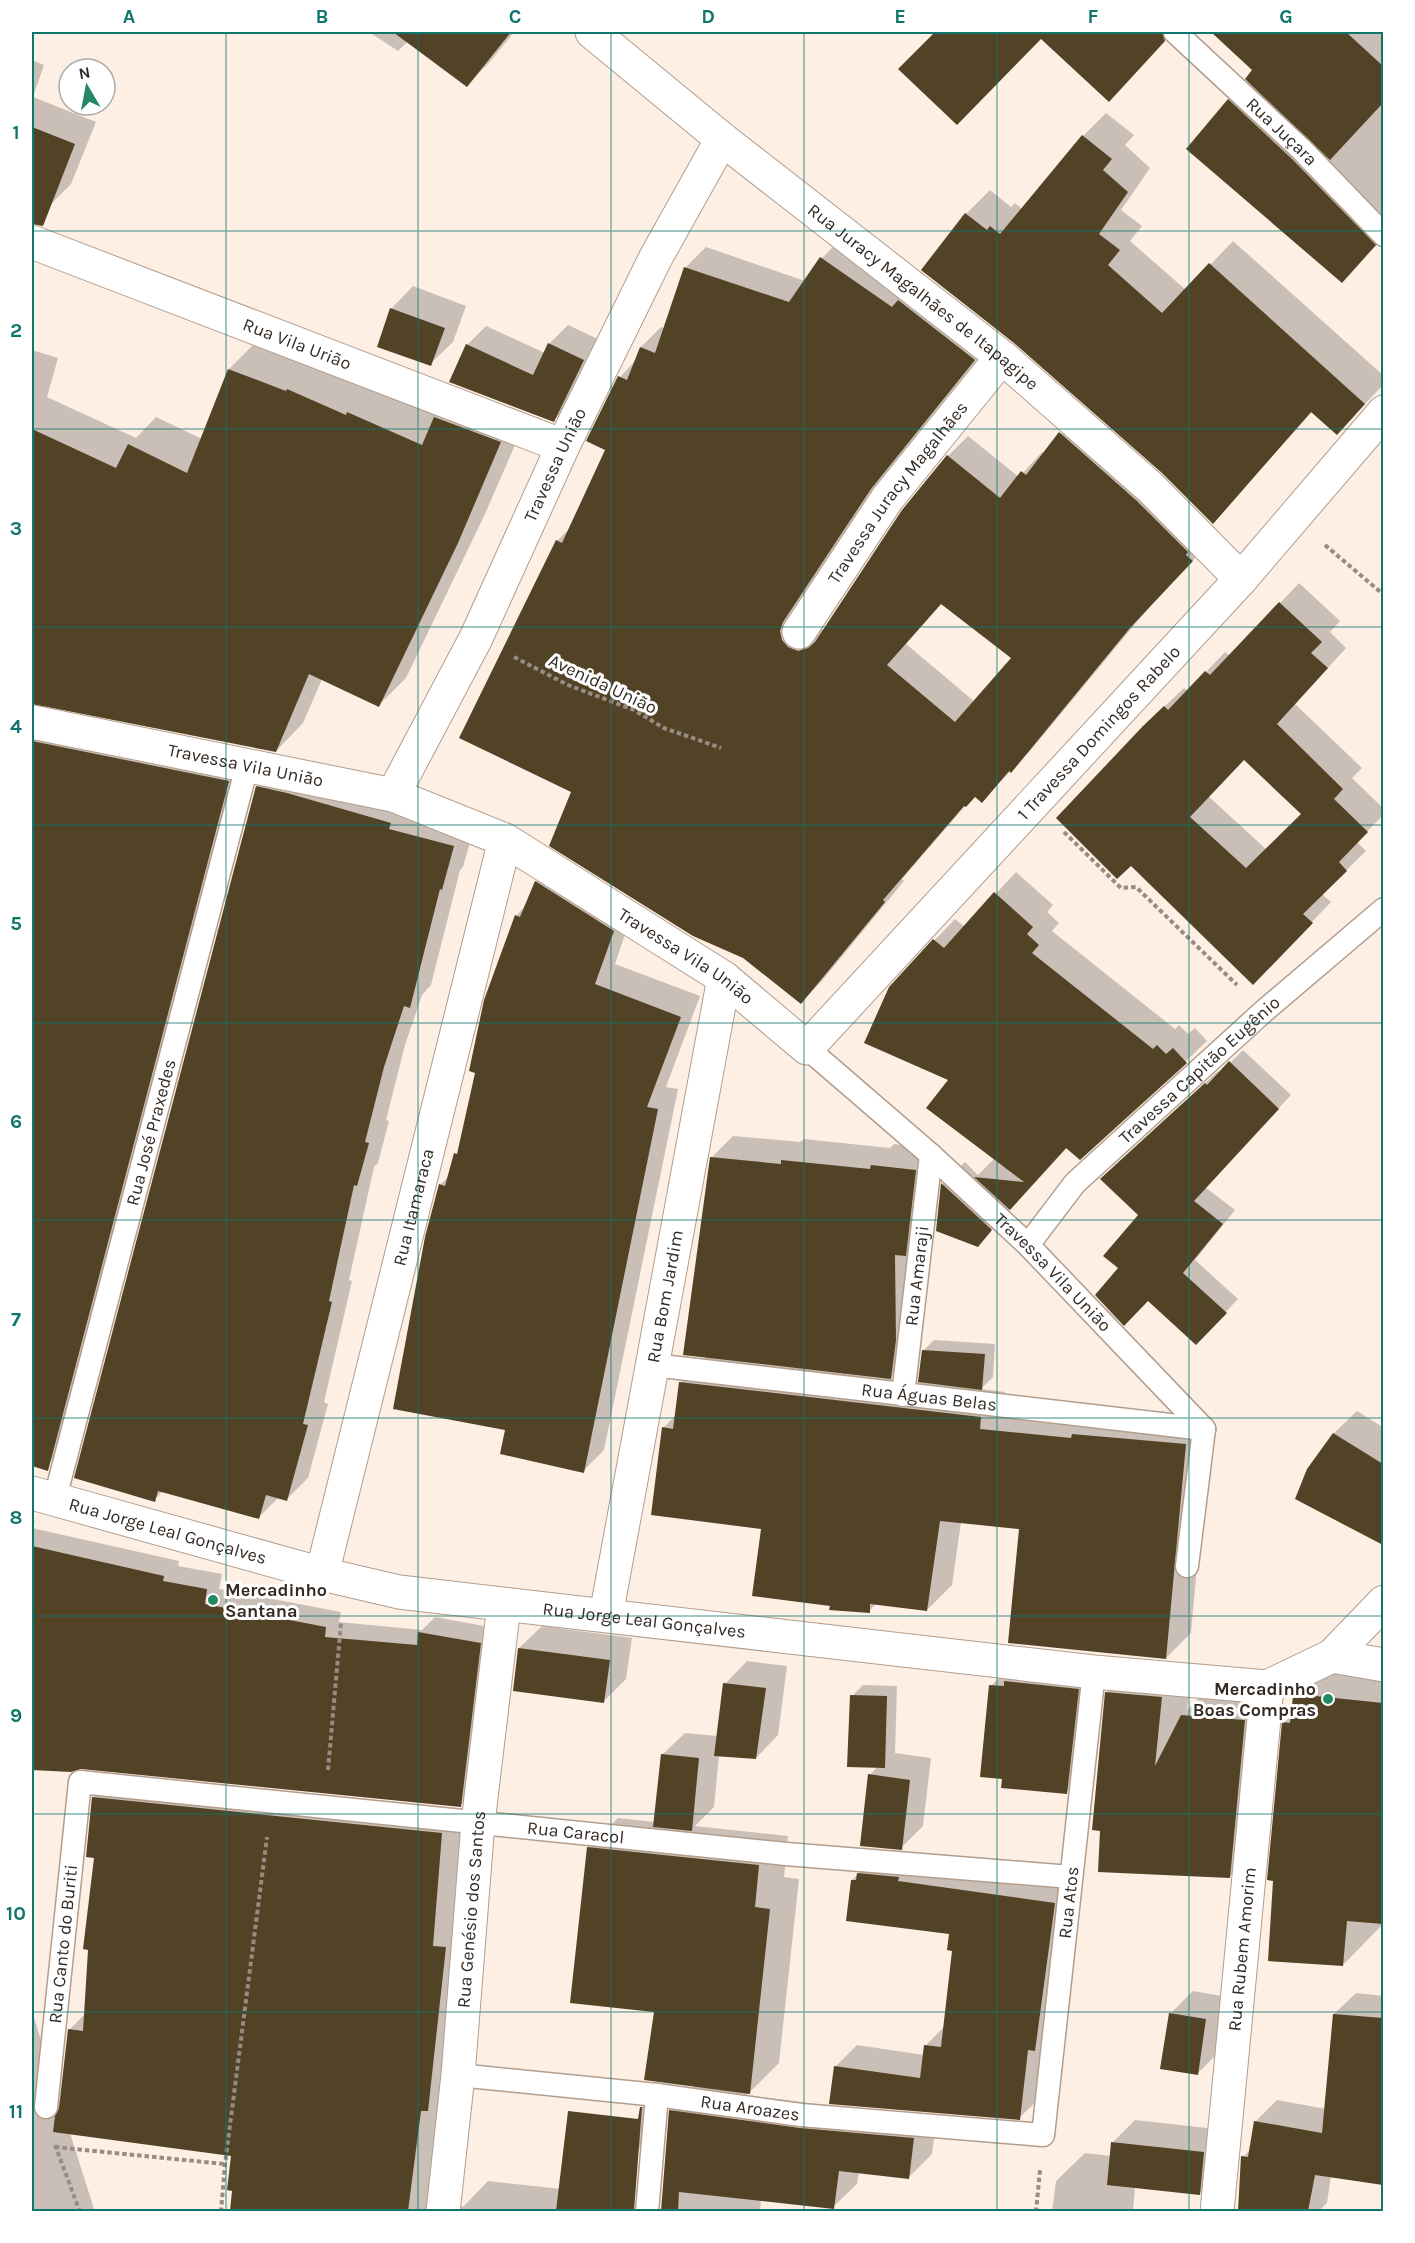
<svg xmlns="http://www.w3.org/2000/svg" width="1415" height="2243" viewBox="0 0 1415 2243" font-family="Karla,sans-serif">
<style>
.shadow{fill:#0003;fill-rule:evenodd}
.building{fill:#524226;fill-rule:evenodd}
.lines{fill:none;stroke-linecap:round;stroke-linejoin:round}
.lane-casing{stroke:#b39d8d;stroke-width:25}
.street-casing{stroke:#b39d8d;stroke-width:35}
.path{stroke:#978b83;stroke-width:4;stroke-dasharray:4.5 3;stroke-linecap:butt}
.lane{stroke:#fff;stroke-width:22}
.street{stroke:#fff;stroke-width:33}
.grid{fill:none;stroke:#0f766e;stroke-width:1.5;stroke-opacity:0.55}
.poi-dot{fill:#238964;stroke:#fff;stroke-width:2}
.labels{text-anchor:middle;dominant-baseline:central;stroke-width:6;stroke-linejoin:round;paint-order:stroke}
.street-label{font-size:18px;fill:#342b25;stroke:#fff}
.poi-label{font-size:18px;font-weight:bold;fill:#342b25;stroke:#fff;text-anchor:start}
.neatline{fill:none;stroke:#0f766e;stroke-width:2}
.grid-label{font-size:20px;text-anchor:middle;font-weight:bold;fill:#0f766e}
</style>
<rect width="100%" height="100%" fill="#fdefe4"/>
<!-- shadow -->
<g class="shadow">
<polygon points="369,32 514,32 489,63 467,85 408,41 398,51"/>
<polygon points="937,32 1173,32 1130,79 1041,37 900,69"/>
<polygon points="1213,32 1384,32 1384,237 1342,281 1229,100 1249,80 1254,70"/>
<polygon points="32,60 44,65 33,97 96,122 71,184 49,206 38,213 32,210"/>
<polygon points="1106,113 1134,135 1125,145 1150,168 1121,210 1142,226 1130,241 1186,290 1233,241 1384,376 1384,384 1337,433 1313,411 1213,522 966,214 990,190 1011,207 1015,203 1022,209 1083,136"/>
<path d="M842 238 994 339 891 467 803 600 808 627 825 630 948 456 968 436 1019 477 1042 452 1044 453 1080 413 1212 540 1150 606 1030 751 982 801 976 796 966 805 902 879 904 881 821 982 801 1002 744 956 572 792 557 541 572 526 607 449 620 377 636 360 641 347 661 327 665 329 686 267 706 247 805 281 822 258ZM942 603 1013 658 975 702 906 644Z"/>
<polygon points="413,286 466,306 453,342 430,364 391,309"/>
<polygon points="568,325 602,341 572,402 553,421 467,345 486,326 545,353 549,344"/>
<polygon points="256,342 528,415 485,514 406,678 378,706 322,679 303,723 276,751 43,704 47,709 256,754 77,1435 49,1463 32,1458 32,1019 44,972 32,969 32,350 58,358 47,397 136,438 156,417 202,439 229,369"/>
<path d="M1299 583 1340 621 1330 632 1346 648 1295 704 1362 768 1352 778 1384 809V814L1357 842 1366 851 1322 894 1331 902 1272 964 1131 863 1164 707 1184 688 1188 691 1225 652 1230 656ZM1244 758 1303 814 1266 849 1208 796Z"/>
<polygon points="278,766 475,825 463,867 460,870 431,985 422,995 405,1045 386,1120 389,1121 378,1163 374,1167 349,1280 352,1281 324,1402 328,1404 308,1478 287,1499 279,1497 259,1517 163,1491 154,1500 257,787"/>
<polygon points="556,861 633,910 615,964 700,996 666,1087 678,1089 604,1450 583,1471 507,1429 440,1185 449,1176 459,1150 516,916 526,905 536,882"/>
<polygon points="1016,872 1053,905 1047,912 1059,923 1052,931 1175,1029 1179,1025 1188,1034 1195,1028 1207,1041 1185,1062 1068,1147 977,1245 937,1230 943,1184 965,1162 978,1175 995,1158 950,1080 934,941 955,919 965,927"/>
<polygon points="1243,1050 1291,1095 1205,1187 1235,1210 1195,1260 1238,1299 1208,1331 1121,1268 1140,1214 1114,1166 1218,1071 1220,1073"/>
<polygon points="733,1136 800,1142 804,1139 890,1148 894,1144 936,1149 912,1356 890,1379 920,1382 923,1351 934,1340 995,1344 993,1377 981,1389 1005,1392 1004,1405 1210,1420 1191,1633 1166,1658 1021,1527 961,1522 952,1585 927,1610 877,1603 869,1611 831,1605 763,1528 663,1428 676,1415 681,1382 707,1356 711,1158"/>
<polygon points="1357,1411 1384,1428 1384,1539 1380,1542 1308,1470 1334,1433"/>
<polygon points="32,1520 35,1521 32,1528 179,1561 178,1566 222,1574 219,1589 341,1612 339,1622 422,1630 435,1617 495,1628 476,1791 460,1806 81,1767 71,1771 32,1769"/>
<polygon points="542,1626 632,1638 626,1679 603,1702 519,1648"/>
<polygon points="1334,1657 1384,1661 1384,1923 1343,1965 1284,1723 1292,1715 1294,1696"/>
<polygon points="747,1661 787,1666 778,1735 756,1758 719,1755 714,1807 695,1826 788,1836 784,1877 799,1879 779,2063 747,2095 824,2105 937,2115 932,2154 908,2178 859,2172 857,2184 833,2207 761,2199 760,2212 669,2212 676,2153 671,2111 696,2086 655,2010 588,1848 618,1818 655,1822 662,1755 685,1733 718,1736 725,1684"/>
<polygon points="1013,1663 1100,1667 1089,1770 1066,1792 1003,1778 991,1686"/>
<polygon points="1137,1663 1191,1667 1187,1710 1212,1685 1274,1690 1259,1847 1229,1877 1099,1870 1107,1692"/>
<polygon points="863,1685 897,1686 895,1753 931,1758 923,1826 901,1848 870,1775 878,1766 852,1696"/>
<polygon points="117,1774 465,1809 455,2203 463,2207 488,2181 571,2190 569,2211 579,2212 231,2212 234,2190 232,2154 70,2133 95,2212 32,2212 32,2011 61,2105 69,2030 86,2013 95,1856 93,1797"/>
<polygon points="880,1853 1076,1882 1041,2097 1019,2118 835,2067 857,2045 924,2055 925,2046 945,2026 954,1949 951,1933 852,1880"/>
<polygon points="1193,1991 1228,1997 1220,2051 1198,2073 1171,2013"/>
<polygon points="1356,1993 1384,1996 1384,2183 1331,2176 1327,2203 1318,2212 1240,2212 1243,2157 1251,2149 1256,2121 1277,2100 1326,2109 1334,2014"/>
<polygon points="653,2097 649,2138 638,2150 641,2108"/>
<polygon points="1135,2120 1225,2130 1222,2171 1199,2194 1135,2187 1133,2212 1052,2212 1056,2181 1085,2153 1111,2156 1113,2142"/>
</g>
<!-- building -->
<g class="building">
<polygon points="393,32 511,32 467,87"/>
<polygon points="935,32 1162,32 1165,41 1109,102 1041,39 957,125 898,69"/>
<polygon points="1211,32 1346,32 1383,66 1383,103 1330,160 1245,79 1252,70"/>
<polygon points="1228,99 1292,159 1376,245 1342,283 1186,149"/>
<polygon points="32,127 75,144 43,226 32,224"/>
<polygon points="1082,135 1112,159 1103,170 1128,192 1099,234 1120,250 1108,265 1162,313 1209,263 1365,404 1337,435 1311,412 1213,524 1162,473 1014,343 921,270 965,213 987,230 990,226 1000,234"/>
<path d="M820 257 892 307 898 300 975 360 871 489 783 622 780 631 782 640 788 647 798 651 808 648 815 642 902 510 947 455 1000 498 1021 471 1026 475 1059 432 1137 501 1188 552 1186 555 1193 561 1130 628 1011 773 1009 771 982 803 975 797 966 807 964 806 883 900 885 902 801 1004 743 958 693 936 549 846 571 792 459 738 556 540 562 543 605 450 586 441 618 376 627 380 640 347 655 353 684 267 789 302ZM941 604 1011 658 955 722 887 665Z"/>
<polygon points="390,308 445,328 431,366 377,347"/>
<polygon points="548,343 584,360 554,422 449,382 466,344 533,375"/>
<polygon points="228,369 286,391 287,389 346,415 347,412 422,445 434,417 501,442 458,543 379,707 309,674 276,752 32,704 32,429 116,468 128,444 187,473"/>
<path d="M1279 602 1322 642 1311 653 1328 668 1277 724 1343 789 1334 799 1368 832 1339 862 1347 871 1303 914 1313 923 1253 985 1131 866 1117 879 1056 818 1143 726 1164 706 1168 710 1205 671 1210 675ZM1244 760 1301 814 1246 868 1190 817Z"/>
<polygon points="32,741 229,781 48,1471 32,1466"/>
<polygon points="256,786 287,793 391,823 389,829 454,846 442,890 440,889 410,1008 404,1006 384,1067 365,1142 369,1143 357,1186 354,1185 329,1301 332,1302 303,1424 308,1425 287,1501 266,1495 259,1519 158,1491 155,1502 74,1478"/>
<polygon points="535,881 614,931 595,984 681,1017 647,1107 658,1109 584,1473 500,1454 505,1430 393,1409 425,1237 439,1184 445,1186 454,1153 457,1154 475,1073 469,1071 484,1000 515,915 520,917"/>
<polygon points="994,892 1033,927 1027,934 1039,945 1032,953 1153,1049 1157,1045 1166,1054 1173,1048 1187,1063 1080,1160 1066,1148 1010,1210 974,1177 1024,1182 926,1108 948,1080 864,1043 889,987 933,939 944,948"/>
<polygon points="1229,1061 1279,1109 1194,1201 1223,1224 1183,1273 1227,1313 1196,1345 1148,1301 1124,1326 1095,1295 1118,1268 1103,1256 1138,1215 1100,1179 1205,1083 1207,1085"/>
<polygon points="710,1157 781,1164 781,1160 870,1169 871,1165 916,1170 906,1256 895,1255 896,1340 891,1379 683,1355"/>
<polygon points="941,1183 992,1230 978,1247 936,1231"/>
<polygon points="922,1350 985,1354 982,1390 918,1382"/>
<polygon points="679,1382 981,1417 980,1429 1071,1438 1072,1434 1186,1444 1166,1659 1008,1643 1019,1529 940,1521 927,1611 870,1604 870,1613 829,1610 830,1606 752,1596 761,1529 651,1515 662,1427 673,1429"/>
<polygon points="1333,1433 1383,1464 1383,1545 1295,1499 1307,1469"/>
<polygon points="32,1546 164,1576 163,1581 207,1589 205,1604 326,1627 325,1637 417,1645 418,1632 481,1643 461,1807 81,1769 71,1772 32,1770"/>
<polygon points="518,1648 610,1660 604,1703 513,1691"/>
<polygon points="1004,1681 1079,1689 1067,1794 1001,1788 1002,1779 980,1777 989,1685 1004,1686"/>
<polygon points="723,1683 766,1688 756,1759 714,1756"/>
<polygon points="1105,1692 1162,1697 1155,1766 1181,1715 1245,1720 1230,1878 1098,1872 1100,1831 1092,1830"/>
<polygon points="1296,1694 1383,1703 1383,1924 1347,1921 1343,1966 1268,1961 1273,1881 1267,1880 1282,1722 1290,1723 1293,1696"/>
<polygon points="850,1695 887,1696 885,1768 847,1767"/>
<polygon points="661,1754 699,1758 692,1831 653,1827"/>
<polygon points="868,1774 910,1780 902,1850 860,1846"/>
<polygon points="92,1797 442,1833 433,1946 446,1947 428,2111 421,2111 408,2211 230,2211 232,2191 227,2190 231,2156 53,2132 55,2116 59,2108 68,2029 83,2031 88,1950 83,1949 94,1858 86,1857"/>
<polygon points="587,1847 759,1865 755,1907 770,1909 750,2094 644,2080 654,2012 570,2003"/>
<polygon points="857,1873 899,1877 898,1881 1055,1903 1035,2051 1028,2050 1020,2120 829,2104 834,2066 920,2078 924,2045 941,2047 952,1951 947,1950 949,1934 846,1921 851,1880 856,1880"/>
<polygon points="1169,2013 1206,2019 1198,2075 1160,2069"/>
<polygon points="1333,2014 1383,2018 1383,2185 1315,2175 1308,2211 1238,2211 1241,2156 1248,2157 1254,2121 1322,2133"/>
<polygon points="640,2107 642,2107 634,2211 556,2211 568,2111 638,2119"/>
<polygon points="669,2110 800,2128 914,2138 909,2179 839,2171 834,2209 679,2192 678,2211 661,2211"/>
<polygon points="1111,2142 1204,2152 1200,2195 1107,2185"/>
</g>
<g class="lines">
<!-- lane casing -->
<g class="lane-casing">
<g id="lane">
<path id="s1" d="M1175 32 1301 149 1384 235"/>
<path id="s2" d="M807 1048 931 1155 1028 1245 1204 1429"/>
<path id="s3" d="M1028 1245 1075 1183 1264 1011 1384 909"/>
<path id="s4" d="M653 1365 1204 1429"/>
<path id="s5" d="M903 1395 931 1155"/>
<path id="s6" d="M55 1498 247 766"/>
<polyline points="1187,1566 1204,1429"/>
<path id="s7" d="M458 2075 657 2095 801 2115 1043 2135 1094 1672"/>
<path id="s8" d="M46 2107 80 1782 786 1854 1071 1877"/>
<polyline points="647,2212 657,2095"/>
</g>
</g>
<!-- street casing -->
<g class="street-casing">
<g id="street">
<path id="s9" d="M592 32 722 139 1002 357 1150 487 1241 579"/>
<path id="s10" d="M32 242 563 446"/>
<path id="s11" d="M799 632 887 499 1002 357"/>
<path id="s12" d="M32 722 393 795 505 840 724 978 807 1048 1241 579 1384 412"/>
<path id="s13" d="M393 795 476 638 563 446 656 257 722 139"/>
<path id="s14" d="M32 1493 322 1574 399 1592 1094 1672 1267 1687"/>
<path id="s15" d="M322 1574 505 840"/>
<path id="s16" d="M606 1615 724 978"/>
<polyline points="1332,1656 1384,1665"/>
<polyline points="1267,1687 1332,1656 1384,1602"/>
<path id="s17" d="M443 2212 458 2075 478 1823 504 1605"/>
<path id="s18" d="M1217 2212 1267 1687"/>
</g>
</g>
<!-- path -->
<g class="path">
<polyline points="1325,545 1384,595"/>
<polyline points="514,657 568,685 634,710 664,728 721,748"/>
<polyline points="1064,832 1121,888 1136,887 1237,985"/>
<polyline points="328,1770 341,1623"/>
<polyline points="55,2145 80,2212"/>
<polyline points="55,2147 225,2164"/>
<polyline points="221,2212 225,2164 267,1837"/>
<polyline points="1036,2212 1040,2170"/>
</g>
<!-- lane -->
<use href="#lane" class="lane"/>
<!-- street -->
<use href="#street" class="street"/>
</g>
<!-- grid -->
<path class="grid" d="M226 32V2212M418 32V2212M611 32V2212M804 32V2212M997 32V2212M1189 32V2212M32 231H1384M32 429H1384M32 627H1384M32 825H1384M32 1023H1384M32 1220H1384M32 1418H1384M32 1616H1384M32 1814H1384M32 2012H1384"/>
<!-- markers -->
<g class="poi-dot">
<circle cx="213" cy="1600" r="6"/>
<circle cx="1328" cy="1699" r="6"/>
</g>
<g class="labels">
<!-- street labels -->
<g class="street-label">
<text stroke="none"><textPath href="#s1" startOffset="146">Rua Juçara</textPath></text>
<text stroke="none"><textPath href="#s9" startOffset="424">Rua Juracy Magalhães de Itapagipe</textPath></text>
<text stroke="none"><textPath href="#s10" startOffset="284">Rua Vila Urião</textPath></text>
<text stroke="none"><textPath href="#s13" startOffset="368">Travessa União</textPath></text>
<text stroke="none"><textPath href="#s11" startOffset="171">Travessa Juracy Magalhães</textPath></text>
<text transform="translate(603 684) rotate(25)">Avenida União</text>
<text stroke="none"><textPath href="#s12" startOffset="1286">1 Travessa Domingos Rabelo</textPath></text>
<text stroke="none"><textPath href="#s12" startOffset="218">Travessa Vila União</textPath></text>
<text stroke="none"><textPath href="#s12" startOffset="704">Travessa Vila União</textPath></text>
<text stroke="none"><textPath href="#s3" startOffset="246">Travessa Capitão Eugênio</textPath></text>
<text stroke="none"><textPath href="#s6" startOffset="378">Rua José Praxedes</textPath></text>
<text stroke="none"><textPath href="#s15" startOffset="378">Rua Itamaraca</textPath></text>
<text stroke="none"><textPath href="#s2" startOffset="333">Travessa Vila União</textPath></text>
<text stroke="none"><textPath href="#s5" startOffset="120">Rua Amaraji</textPath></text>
<text stroke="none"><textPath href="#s16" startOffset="324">Rua Bom Jardim</textPath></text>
<text stroke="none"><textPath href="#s4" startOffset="278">Rua Águas Belas</textPath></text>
<text stroke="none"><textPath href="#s14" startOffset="141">Rua Jorge Leal Gonçalves</textPath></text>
<text stroke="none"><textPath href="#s14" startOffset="627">Rua Jorge Leal Gonçalves</textPath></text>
<text stroke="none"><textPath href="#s8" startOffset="825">Rua Caracol</textPath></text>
<text stroke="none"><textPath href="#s7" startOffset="822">Rua Atos</textPath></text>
<text stroke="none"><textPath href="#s17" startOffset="304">Rua Genésio dos Santos</textPath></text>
<text stroke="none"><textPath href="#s8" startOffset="164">Rua Canto do Buriti</textPath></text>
<text stroke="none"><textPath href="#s18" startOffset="264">Rua Rubem Amorim</textPath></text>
<text stroke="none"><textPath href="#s7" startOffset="294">Rua Aroazes</textPath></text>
</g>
<!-- poi labels -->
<g class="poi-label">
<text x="225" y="1590">Mercadinho<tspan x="225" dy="21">Santana</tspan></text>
<text x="1316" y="1689" text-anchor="end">Mercadinho<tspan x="1316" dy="21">Boas Compras</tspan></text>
</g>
</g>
<!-- border -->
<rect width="1415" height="2243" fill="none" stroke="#ffffff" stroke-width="66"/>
<!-- north arrow -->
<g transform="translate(87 87) rotate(350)"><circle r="28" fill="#ffffff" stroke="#aeaaa8" stroke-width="1.5"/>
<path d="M0-4.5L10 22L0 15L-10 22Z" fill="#238964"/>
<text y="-9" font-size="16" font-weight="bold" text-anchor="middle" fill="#342b25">N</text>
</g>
<rect x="33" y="33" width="1349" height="2177" class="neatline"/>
<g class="grid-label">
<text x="129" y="23">A</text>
<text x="322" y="23">B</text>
<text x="515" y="23">C</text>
<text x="708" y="23">D</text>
<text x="900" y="23">E</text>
<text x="1093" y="23">F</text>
<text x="1286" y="23">G</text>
<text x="16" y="139">1</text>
<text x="16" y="337">2</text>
<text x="16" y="535">3</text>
<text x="16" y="733">4</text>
<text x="16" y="930">5</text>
<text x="16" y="1128">6</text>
<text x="16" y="1326">7</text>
<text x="16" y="1524">8</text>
<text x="16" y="1722">9</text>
<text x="16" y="1920">10</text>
<text x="16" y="2118">11</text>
</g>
</svg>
